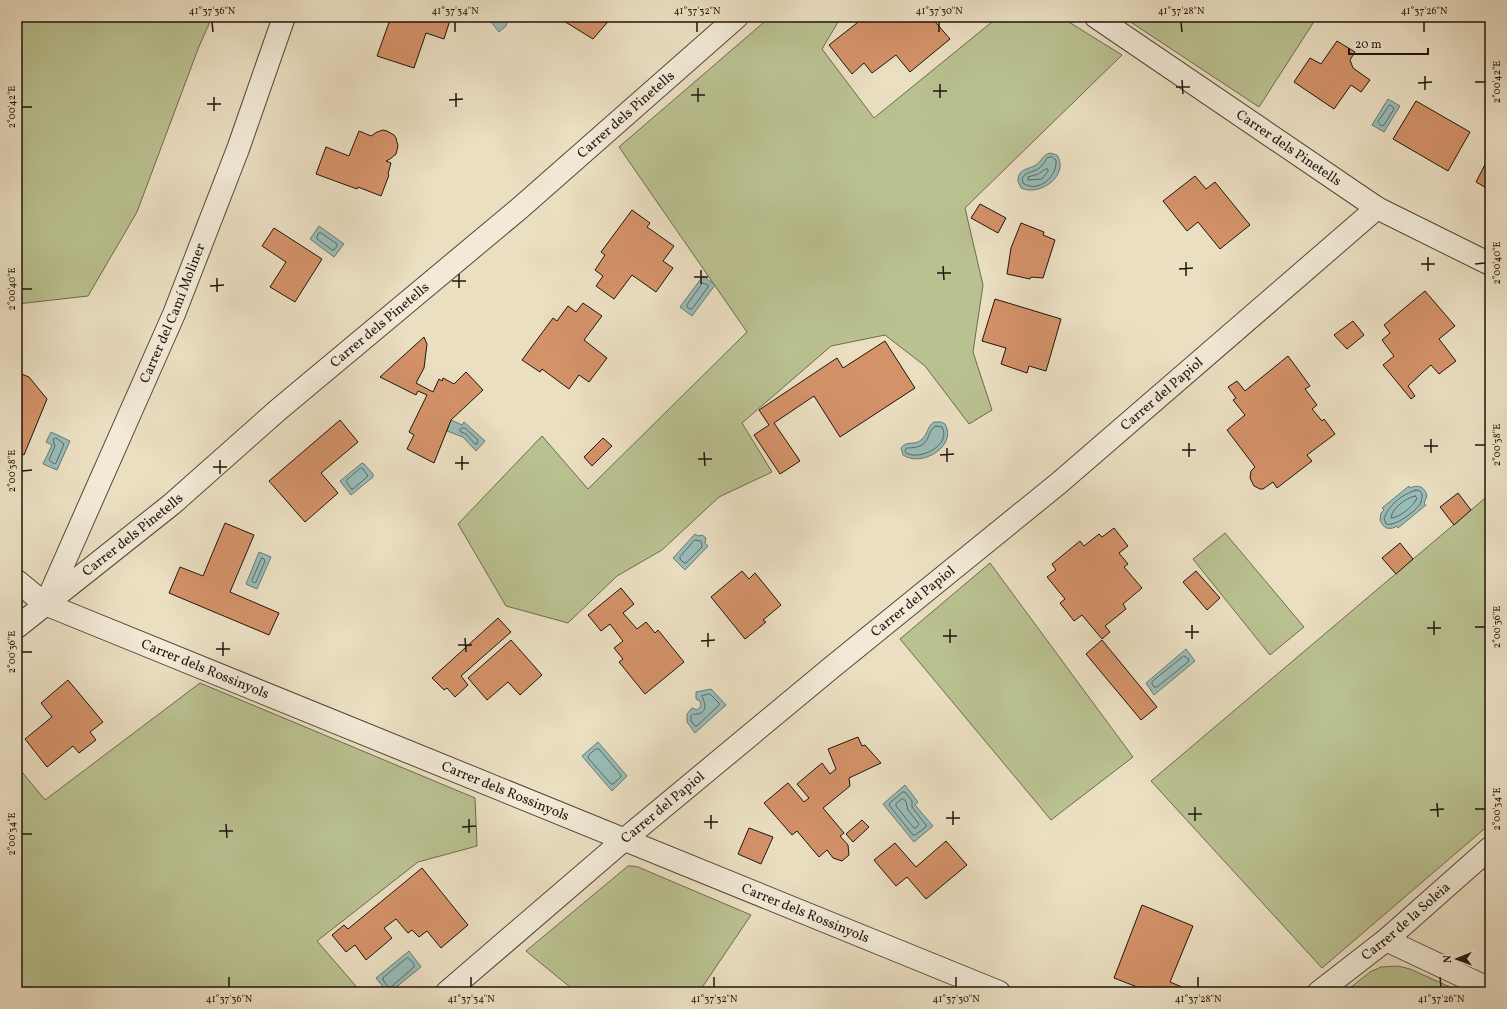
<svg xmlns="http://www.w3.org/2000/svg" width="1507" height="1009" viewBox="0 0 1507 1009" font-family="Vollkorn,serif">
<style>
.green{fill:#bac191;stroke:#6c6c4e}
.water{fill:#99bcb8;stroke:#687a73}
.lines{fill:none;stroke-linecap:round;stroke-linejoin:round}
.shore{stroke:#5c6962;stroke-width:1}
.building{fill:#d49269;stroke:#1e160c}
.minor-casing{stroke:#51483a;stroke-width:24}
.minor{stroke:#f2ead7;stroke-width:22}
.ticks{fill:none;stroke:#1e160c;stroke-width:1.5}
.labels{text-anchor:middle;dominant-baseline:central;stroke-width:3;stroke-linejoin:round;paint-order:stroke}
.street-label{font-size:14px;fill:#1e160c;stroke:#f2ead7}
.neatline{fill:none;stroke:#1e160c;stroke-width:1.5}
.ticks-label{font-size:10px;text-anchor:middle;fill:#1e160c}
</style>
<rect width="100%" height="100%" fill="#ebdfc2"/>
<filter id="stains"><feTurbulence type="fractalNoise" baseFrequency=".005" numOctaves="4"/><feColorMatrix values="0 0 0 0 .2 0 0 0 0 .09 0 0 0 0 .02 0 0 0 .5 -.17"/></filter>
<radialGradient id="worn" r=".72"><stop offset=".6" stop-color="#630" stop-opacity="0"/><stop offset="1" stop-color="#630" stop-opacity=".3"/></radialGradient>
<!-- green -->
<g class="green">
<polygon points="17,17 212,17 198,49 137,212 88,296 17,304"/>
<polygon points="770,17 841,17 822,49 874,118 998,17 1061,17 1122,55 965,208 983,285 973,352 992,410 969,424 925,366 885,335 831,346 742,423 772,472 719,497 662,550 617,576 568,623 506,606 458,524 542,436 588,489 747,332 619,147"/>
<polygon points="1123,17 1317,17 1259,107"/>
<polygon points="1490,494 1490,824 1322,968 1151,781"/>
<polygon points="1225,533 1304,627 1270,655 1193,559"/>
<polygon points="990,563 1133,757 1051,820 900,639"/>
<polygon points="200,683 475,798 477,846 418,862 317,941 361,992 17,992 17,766 45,800"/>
<polygon points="628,866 632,866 638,867 751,915 699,992 576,992 526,951"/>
<polygon points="1398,966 1410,969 1461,992 1345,992 1370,972 1381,967"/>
</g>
<!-- water -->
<g class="water">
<polygon points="487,17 509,17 506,26 499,32"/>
<polygon points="1388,99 1400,106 1384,132 1372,125"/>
<path d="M1050 153 1057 155C1070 175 1040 197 1021 188L1018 181C1018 168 1028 170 1036 165 1042 161 1042 155 1050 153Z"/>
<polygon points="319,226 344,244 334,257 310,239"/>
<polygon points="703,276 715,285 692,316 680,307"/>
<polygon points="451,420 462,425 464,422 485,441 476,451 463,437 447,431"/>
<path d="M934 422H941L945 424C958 446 921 468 903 455L901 448C907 440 914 446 921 440 928 435 927 426 934 422Z"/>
<polygon points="51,432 70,441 57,470 43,464 52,445 46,442"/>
<polygon points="362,463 364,464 373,474 373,477 351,495 340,481"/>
<path d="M1409 486 1410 488C1418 484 1425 487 1427 496L1424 503 1426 505 1398 528 1397 526C1389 531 1383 528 1380 520L1381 513 1384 510 1382 508Z"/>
<polygon points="695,534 698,536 702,535 706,538 705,543 708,546 685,570 673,558"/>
<polygon points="259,552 271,557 257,589 246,584"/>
<polygon points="1186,649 1195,661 1154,695 1146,683"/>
<polygon points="711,689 726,705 695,733 687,722 687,714 692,708 697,710 701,706 700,701 696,699 696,692"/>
<polygon points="598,742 627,776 612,791 582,756"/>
<polygon points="905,785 918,802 915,805 933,826 914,842 883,804"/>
<polygon points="409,951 421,967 390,992 387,992 376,978"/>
</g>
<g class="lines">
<!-- shore -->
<g class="shore">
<polygon points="1390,105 1393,107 1394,109 1384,125 1381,126 1378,122"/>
<path d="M1052 157 1056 160C1058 176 1038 194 1023 183L1022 178C1026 172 1030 173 1036 170 1041 168 1044 163 1047 158Z"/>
<polygon points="1046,169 1048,169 1048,171 1042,179 1028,180 1028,177 1038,174"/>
<polygon points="319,233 321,233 337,244 337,246 334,250 332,250 317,239 317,237"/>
<polygon points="703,283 708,285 708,287 692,309 690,309 687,307 687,305"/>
<path d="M936 426 942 427C952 445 920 461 906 453L905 450 907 448C933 448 924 433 936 426Z"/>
<polygon points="462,428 465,428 478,440 477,444 475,444 466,434 461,432 460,430"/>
<polygon points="56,438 64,444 56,463 54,464 49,460 55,446 53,440"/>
<polygon points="361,468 363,469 368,476 353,489 351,489 346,481"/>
<path d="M1416 490 1420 491 1422 494C1422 497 1422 501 1420 504 1416 511 1395 527 1386 524L1384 518C1390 504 1401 495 1416 490Z"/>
<path d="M1415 496 1417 498C1414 506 1399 518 1391 518 1392 508 1406 498 1415 496Z"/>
<polygon points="695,540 701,541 702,547 686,563 684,563 680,559 680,557"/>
<polygon points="262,558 264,559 265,561 256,582 254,583 252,581"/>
<polygon points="1184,656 1189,659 1188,662 1157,687 1154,687 1152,684 1152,682"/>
<path d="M710 694 719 703V705L697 726H695L691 721V716C695 712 691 715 697 714 708 713 705 702 702 696Z"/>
<polygon points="596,749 599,749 621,775 621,777 613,784 611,784 588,758 589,755"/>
<polygon points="903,792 905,792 912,801 912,807 926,825 926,827 915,835 913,835 889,805 890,803"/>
<polygon points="902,799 904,799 906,802 908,810 919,824 916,828 914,828 896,806 896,804"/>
<path d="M407 958C410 958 415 964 414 967L391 987H388L383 980V978Z"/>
</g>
</g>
<!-- building -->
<g class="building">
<polygon points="391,17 451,17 444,39 426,33 414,68 377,56"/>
<polygon points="560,17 612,17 593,39 559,18"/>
<polygon points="860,17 931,17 950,39 910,72 896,55 872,73 864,63 852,74 829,45 862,19"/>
<polygon points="1337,41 1355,52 1350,60 1353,68 1370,80 1361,92 1351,85 1334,109 1294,82 1310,58 1321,64"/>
<polygon points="1416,101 1470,132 1448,171 1393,139"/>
<polygon points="383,130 387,131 394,135 396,138 398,146 396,154 390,159 386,161 391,163 388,174 389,175 381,196 358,187 357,189 316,174 326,147 349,156 359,131 371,136 377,132"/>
<polygon points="1490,155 1490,190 1476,182"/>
<polygon points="1195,176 1206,189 1215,182 1250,225 1220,249 1198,222 1187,231 1163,201"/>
<polygon points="980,204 1006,218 998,233 971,218"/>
<polygon points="632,210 650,223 647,227 674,246 663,261 673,268 656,292 632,275 614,299 596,286 603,276 595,270 605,255 601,252"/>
<polygon points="1021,223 1044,232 1043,235 1055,240 1043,278 1031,277 1030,279 1007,274 1011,248"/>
<polygon points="274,228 322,259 295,302 270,287 286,262 262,246"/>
<polygon points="1425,291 1455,326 1439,339 1456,361 1439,374 1431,365 1422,373 1408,386 1415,396 1411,399 1383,365 1394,356 1382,340 1390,333 1384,325"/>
<polygon points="995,299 1061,319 1046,371 1029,366 1027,373 1001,364 1006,348 982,341"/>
<polygon points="583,303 602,316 584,340 607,358 589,382 579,375 569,389 542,369 540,372 522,360 553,318 557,321 568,306 576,312"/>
<polygon points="1353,321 1364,335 1347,349 1334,335"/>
<polygon points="424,337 427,344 424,368 416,383 433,392 439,379 442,381 443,378 454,384 466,372 483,390 451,420 434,463 407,449 414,435 409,432 427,395 418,391 416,395 380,377"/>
<polygon points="885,341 915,388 840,437 814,396 774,423 800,461 780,474 754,435 769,425 759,410 837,358 843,368"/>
<polygon points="1288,356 1310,386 1305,389 1317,405 1312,409 1322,421 1324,419 1335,434 1307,455 1312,461 1277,488 1273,482 1263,489 1260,489 1254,486 1250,478 1251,471 1255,467 1227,430 1245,415 1233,400 1236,398 1228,387 1237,381 1245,391"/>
<polygon points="19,373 29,377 47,399 24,455 17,452 17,377"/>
<polygon points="340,420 358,442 321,473 338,493 305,522 269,481"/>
<polygon points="603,438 612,446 592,466 584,457"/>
<polygon points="1458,493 1471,510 1454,525 1440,507"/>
<polygon points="225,523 254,535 230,592 279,613 269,635 169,593 180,567 203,576"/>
<polygon points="1114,528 1128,546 1119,553 1128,564 1124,567 1142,588 1123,604 1126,609 1105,626 1110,632 1102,639 1082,615 1074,621 1060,603 1065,599 1047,577 1056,570 1052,564 1080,541 1084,546 1099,534 1102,537"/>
<polygon points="1400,543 1413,559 1396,574 1382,558"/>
<polygon points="742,571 749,579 755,573 781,605 763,620 766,622 745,639 711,597"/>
<polygon points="1196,571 1220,598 1207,610 1183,582"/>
<polygon points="621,588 634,604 623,613 637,629 646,622 655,633 658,630 684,662 645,694 619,662 623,659 614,648 623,641 610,624 601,631 588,615"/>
<polygon points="498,618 511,632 461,676 468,685 455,697 447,688 444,690 432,678"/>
<polygon points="511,640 542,675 520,695 508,682 487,700 468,678"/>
<polygon points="1102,640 1157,707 1141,720 1086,654"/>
<polygon points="68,680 103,722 90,732 96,740 79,753 73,746 47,767 25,739 52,717 41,703"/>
<polygon points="858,737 862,746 865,745 881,763 849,778 850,786 823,808 844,833 840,836 848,845 849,855 842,861 833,858 827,850 819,857 797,831 792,835 764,803 788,783 804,802 809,798 797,784 822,763 830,774 836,769 828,749"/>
<polygon points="862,820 869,827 853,842 846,834"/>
<polygon points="749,828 773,837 761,864 738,854"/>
<polygon points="946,841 967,865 926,899 907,877 896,886 874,860 895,843 916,867"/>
<polygon points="422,868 468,925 441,948 427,931 419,937 412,930 408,933 396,919 384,928 392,938 366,960 355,945 346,952 332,935 344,925 348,929"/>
<polygon points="1142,905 1193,926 1170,982 1182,987 1180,992 1150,992 1114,978"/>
</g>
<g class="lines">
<!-- minor casing -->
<g class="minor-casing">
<g id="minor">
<path id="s1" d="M1096 17 1377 208 1490 264"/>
<path id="s2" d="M17 581 45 604 999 992"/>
<path id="s3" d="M47 601 174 314 238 149 284 17"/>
<path id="s4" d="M17 627 172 504 278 410 520 208 737 17"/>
<polyline points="1386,940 1490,989"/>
<path id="s5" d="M447 992 625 839 831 668 1059 483 1377 208"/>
<path id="s6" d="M1319 992 1386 940 1490 848"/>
</g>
</g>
<!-- minor -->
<use href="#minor" class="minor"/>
</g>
<!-- ticks -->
<path class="ticks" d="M212 22 213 32M455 22V32M697 22V32M939 22V32M1181 22 1182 32M1424 22V32M1425 76V90M1182 80 1183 94M1475 82H1485M1418 83 1432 82M940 84V98M1176 87H1190M698 88V102M933 91H947M456 93V107M691 95H705M214 97V111M449 100 463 99M207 104H221M22 107H32M1428 257V271M1186 262V276M1421 264H1435M1475 264 1485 263M943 266 944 280M1179 269 1193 268M701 270V284M937 273H951M459 274V288M694 277H708M217 278V292M452 281H466M210 286 224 285M22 289H32M1431 439V453M1189 443V457M1475 445H1485M1424 446H1438M947 448V462M1182 450H1196M704 452 705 466M940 455 954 454M462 456V470M698 459H712M220 460V474M455 463H469M213 467H227M22 471 32 470M1434 621V635M1192 625V639M1475 627H1485M1427 628H1441M950 629V643M1185 632H1199M708 633V647M943 636H957M465 638 466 652M701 641 715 640M223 642V656M458 645H472M216 649H230M22 652H32M1437 803 1438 817M1195 807V821M1475 809H1485M1430 810 1444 809M953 811V825M1188 814H1202M711 815V829M946 818H960M469 819V833M704 822H718M226 824 227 838M462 827 476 826M219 831H233M22 834H32M229 977V987M471 977V987M714 977V987M956 977V987M1198 977V987M1440 977 1441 987"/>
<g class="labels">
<!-- street labels -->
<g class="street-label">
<text stroke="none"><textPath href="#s4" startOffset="796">Carrer dels Pinetells</textPath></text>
<text stroke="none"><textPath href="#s1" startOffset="233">Carrer dels Pinetells</textPath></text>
<text stroke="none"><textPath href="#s3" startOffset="314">Carrer del Camí Moliner</textPath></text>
<text stroke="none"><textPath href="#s4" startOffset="472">Carrer dels Pinetells</textPath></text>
<text stroke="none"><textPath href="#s5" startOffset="932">Carrer del Papiol</textPath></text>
<text stroke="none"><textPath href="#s4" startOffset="148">Carrer dels Pinetells</textPath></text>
<text stroke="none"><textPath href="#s5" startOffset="608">Carrer del Papiol</textPath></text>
<text stroke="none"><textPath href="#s2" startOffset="209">Carrer dels Rossinyols</textPath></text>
<text stroke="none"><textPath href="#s2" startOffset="533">Carrer dels Rossinyols</textPath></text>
<text stroke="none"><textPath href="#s5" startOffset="284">Carrer del Papiol</textPath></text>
<text stroke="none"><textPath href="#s2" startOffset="857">Carrer dels Rossinyols</textPath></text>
<text stroke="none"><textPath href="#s6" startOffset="112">Carrer de la Soleia</textPath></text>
</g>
</g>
<!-- margin -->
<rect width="1507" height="1009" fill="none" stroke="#ebdfc2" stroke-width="44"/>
<!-- north arrow -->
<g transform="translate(1457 959) rotate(269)" stroke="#f2ead7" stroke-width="3" paint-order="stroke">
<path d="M0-3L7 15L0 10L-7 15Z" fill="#1e160c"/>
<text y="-6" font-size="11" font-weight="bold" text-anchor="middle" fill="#1e160c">N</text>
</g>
<!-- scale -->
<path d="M1349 48v6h79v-6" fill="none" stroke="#1e160c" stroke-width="2"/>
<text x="1355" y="48" font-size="12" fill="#1e160c" stroke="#f2ead7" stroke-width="3" paint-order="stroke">20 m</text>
<rect x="22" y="22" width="1463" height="965" class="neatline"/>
<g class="ticks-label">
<text x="212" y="14">41°37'36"N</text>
<text x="455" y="14">41°37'34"N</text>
<text x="697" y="14">41°37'32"N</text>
<text x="939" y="14">41°37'30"N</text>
<text x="1181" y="14">41°37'28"N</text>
<text x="1424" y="14">41°37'26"N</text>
<text transform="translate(1496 82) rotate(-90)" y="4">2°00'42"E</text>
<text transform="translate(11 107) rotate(-90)" y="4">2°00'42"E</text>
<text transform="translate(1496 263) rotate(-90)" y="4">2°00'40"E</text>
<text transform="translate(11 289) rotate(-90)" y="4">2°00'40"E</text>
<text transform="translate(1496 445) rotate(-90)" y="4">2°00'38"E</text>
<text transform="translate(11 471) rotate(-90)" y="4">2°00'38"E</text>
<text transform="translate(1496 627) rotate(-90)" y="4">2°00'36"E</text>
<text transform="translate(11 652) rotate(-90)" y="4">2°00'36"E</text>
<text transform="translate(1496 809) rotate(-90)" y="4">2°00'34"E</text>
<text transform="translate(11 834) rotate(-90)" y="4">2°00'34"E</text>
<text x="229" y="1002">41°37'36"N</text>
<text x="471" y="1002">41°37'34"N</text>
<text x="714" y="1002">41°37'32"N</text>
<text x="956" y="1002">41°37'30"N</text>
<text x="1198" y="1002">41°37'28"N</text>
<text x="1441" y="1002">41°37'26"N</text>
</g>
<rect width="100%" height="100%" filter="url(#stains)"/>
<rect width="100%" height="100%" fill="url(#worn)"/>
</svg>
